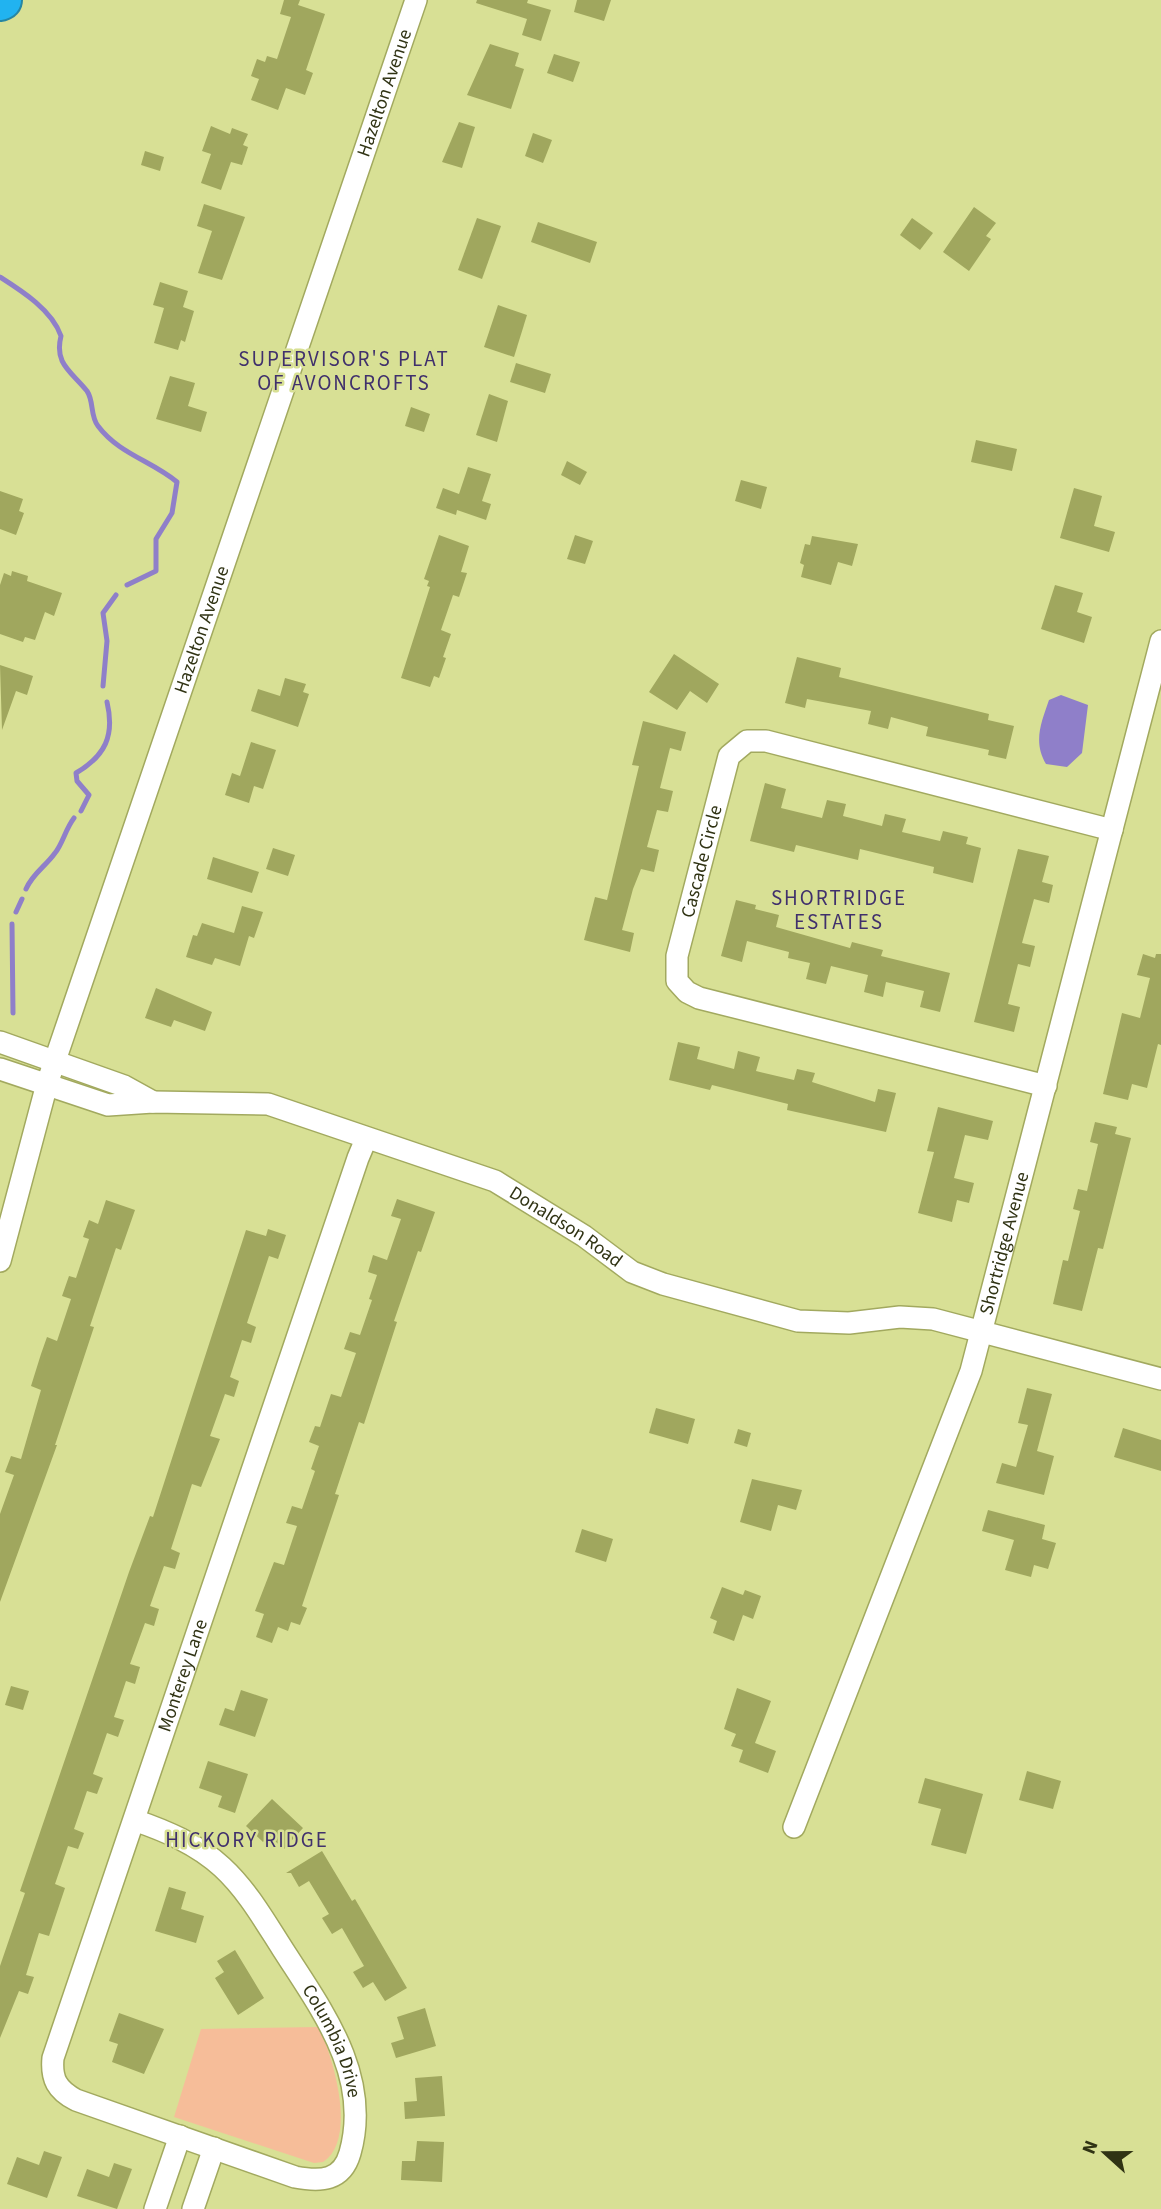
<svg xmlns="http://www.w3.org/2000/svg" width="1161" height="2209" viewBox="0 0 1161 2209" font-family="'Source Sans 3',sans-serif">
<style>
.green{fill:#f6bd99}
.water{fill:#8f7fc9}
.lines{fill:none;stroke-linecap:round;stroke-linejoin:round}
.stream{stroke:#8f7fc9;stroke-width:5}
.building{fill:#a0a75e}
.street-casing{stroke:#a2a95f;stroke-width:24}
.highway-casing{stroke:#2686a3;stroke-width:42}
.street{stroke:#fff;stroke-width:21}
.highway{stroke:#21b3f0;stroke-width:38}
.labels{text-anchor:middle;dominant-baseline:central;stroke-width:5;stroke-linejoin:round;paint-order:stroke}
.street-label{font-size:19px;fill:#303314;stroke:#d8e095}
.neighbourhood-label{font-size:21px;letter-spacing:2px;fill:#40306c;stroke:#d8e095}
</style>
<rect width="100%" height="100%" fill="#d8e095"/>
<!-- green -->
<path class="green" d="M319 2027C333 2058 358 2139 323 2162L314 2163 174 2117 201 2029Z"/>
<!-- water -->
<path class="water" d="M1061 695 1088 705 1082 753 1067 767 1046 764C1033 742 1041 723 1049 700Z"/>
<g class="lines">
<!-- stream -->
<g class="stream">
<path d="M0 277C22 291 52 310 61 336 54 364 71 371 87 391 94 401 90 416 98 426 119 454 152 461 177 482L172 513 156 539V571L127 585"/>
<polyline points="103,686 107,641 103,613 116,595"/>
<path d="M81 811 89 795 77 781 76 773C105 756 115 736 107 702"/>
<path d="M26 889C33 873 45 867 55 853 63 843 65 830 74 818"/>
<polyline points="16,912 22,899"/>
<polyline points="12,924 13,1013"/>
</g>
</g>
<!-- building -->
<g class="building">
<polygon points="284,0 300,0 298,5 325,14 306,70 313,73 305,95 286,88 278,110 251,100 259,79 251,76 257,59 265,62 267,56 277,59 291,17 280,14"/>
<polygon points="477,0 528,0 527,3 551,10 541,41 522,35 527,19 476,3"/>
<polygon points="577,0 611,0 604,21 574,12"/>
<polygon points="490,44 519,53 515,66 524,69 511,109 467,95"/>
<polygon points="554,54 580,62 573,82 547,73"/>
<polygon points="459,122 475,127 462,168 442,162"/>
<polygon points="211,126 230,134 232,128 248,134 243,145 248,147 242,165 231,162 221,190 201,183 211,154 202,151"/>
<polygon points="533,133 552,140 543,163 525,156"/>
<polygon points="145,151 164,157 160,171 141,165"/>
<polygon points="204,204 245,217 222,280 198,273 212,231 197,226"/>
<polygon points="974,207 996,223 986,236 991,239 969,271 943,252"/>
<polygon points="477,218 501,226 482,279 458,270"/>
<polygon points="912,218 933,233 920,250 900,235"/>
<polygon points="538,222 597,242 590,263 531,242"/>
<polygon points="160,282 188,291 183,307 194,311 185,342 181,340 178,350 154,343 164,308 153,305"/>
<polygon points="498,305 527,315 514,357 484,347"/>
<polygon points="516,363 551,374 545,393 510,382"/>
<polygon points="170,376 195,383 188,406 207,412 201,432 156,419"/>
<polygon points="489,394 508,401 497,442 476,435"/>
<polygon points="411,407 430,414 424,432 405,426"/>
<polygon points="976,440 1017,449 1012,471 971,462"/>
<polygon points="567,461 587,472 580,485 561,475"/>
<polygon points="468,467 491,474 482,501 491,504 486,520 457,510 456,515 436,508 443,488 459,494"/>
<polygon points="741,480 767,487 761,509 735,501"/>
<polygon points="1074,488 1102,496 1094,526 1115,532 1109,552 1060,538"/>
<polygon points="0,491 23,499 19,511 24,513 16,535 0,529"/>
<polygon points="439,535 469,546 461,572 467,573 459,597 453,595 441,630 451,634 443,657 446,658 439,678 434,676 430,687 401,678 430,587 427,586 429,581 424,579"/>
<polygon points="575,535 593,541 585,564 567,559"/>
<polygon points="812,536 858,544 852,566 838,562 831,585 801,577 804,565 800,563 805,544 810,545"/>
<polygon points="12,571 28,576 27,581 62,593 54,616 45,612 35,640 25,637 23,642 0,634 0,585 4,573 11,576"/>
<polygon points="1055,585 1083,593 1077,612 1092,617 1084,643 1041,629"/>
<polygon points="674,654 719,684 707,703 690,691 677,710 649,692"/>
<polygon points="797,657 841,668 839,677 989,714 988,720 1014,726 1006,759 988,755 989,750 926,736 928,727 891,717 888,729 868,724 871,711 807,699 805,708 785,703"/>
<polygon points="0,665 33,676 27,695 16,691 2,730"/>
<polygon points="285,678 306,684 303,692 309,694 298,727 251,711 258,689 280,696"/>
<polygon points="643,721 686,732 681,751 670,748 660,788 673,791 668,812 657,810 647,847 659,850 654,872 641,869 633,889 622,930 634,933 630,952 584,940 595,897 607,900 639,766 632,765"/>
<polygon points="251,742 276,750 263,789 254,786 249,803 225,795 232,773 240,776"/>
<polygon points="765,783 786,789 781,808 822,818 827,800 846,804 843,816 882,826 885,814 906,819 902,832 940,841 943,831 968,837 966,844 981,848 973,883 933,873 934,867 860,849 858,860 796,845 794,852 750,841"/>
<polygon points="273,848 295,855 288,876 266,869"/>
<polygon points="1018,849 1049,856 1042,882 1053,885 1049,903 1034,899 1022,943 1035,946 1030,967 1018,964 1008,1004 1020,1007 1014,1032 974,1022"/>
<polygon points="213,857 259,872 252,893 207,879"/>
<polygon points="736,900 756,905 755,909 779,915 776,927 850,948 852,942 883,950 881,956 950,973 940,1012 920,1007 924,991 886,982 883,997 864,992 868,975 831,966 826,984 806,979 810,963 788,958 789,952 747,941 742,962 721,956"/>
<polygon points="242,906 263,912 254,938 249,936 240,966 215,958 212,965 186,957 193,935 197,936 202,923 234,933"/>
<polygon points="1143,954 1155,958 1156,954 1161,954 1161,1045 1158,1044 1147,1088 1132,1084 1128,1100 1103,1094 1122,1013 1140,1018 1150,978 1137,975"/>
<polygon points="156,988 212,1012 205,1031 174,1020 171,1027 145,1018"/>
<polygon points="678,1042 700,1047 697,1059 734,1069 738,1051 760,1057 756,1071 794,1080 797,1069 815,1073 812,1082 875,1102 878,1089 896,1093 886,1132 787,1110 788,1104 712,1085 710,1090 669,1080"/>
<polygon points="938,1107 993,1121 988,1140 965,1135 954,1178 974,1183 969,1203 957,1200 952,1222 918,1213 934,1152 927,1151"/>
<polygon points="1095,1122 1117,1127 1115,1134 1131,1138 1103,1249 1098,1248 1082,1311 1053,1304 1063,1260 1068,1261 1080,1211 1073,1209 1078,1189 1087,1191 1098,1144 1090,1142"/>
<polygon points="397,1199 435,1212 421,1252 418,1251 394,1321 397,1322 364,1424 359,1422 335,1494 339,1495 302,1606 307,1608 300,1625 291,1622 288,1631 278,1627 272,1643 256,1637 264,1614 255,1611 274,1562 284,1565 297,1526 286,1523 292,1506 302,1509 315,1471 311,1469 319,1446 309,1442 315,1426 320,1427 331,1394 341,1397 356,1353 344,1349 350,1332 360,1335 372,1300 369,1299 377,1275 368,1272 373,1255 387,1260 401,1219 391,1216"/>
<polygon points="106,1200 135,1210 121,1250 116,1248 90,1326 94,1327 55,1445 57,1445 0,1602 0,1514 14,1475 5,1472 11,1456 21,1459 41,1390 31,1386 41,1354 47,1337 57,1341 71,1299 62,1296 69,1276 76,1278 89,1239 83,1237 89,1220 98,1224"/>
<polygon points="268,1229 286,1235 278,1259 269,1256 247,1323 256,1327 251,1343 242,1340 230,1377 239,1381 234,1397 225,1394 210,1436 220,1439 201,1487 192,1484 171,1549 180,1553 175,1569 164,1566 150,1606 159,1609 154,1626 145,1623 130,1664 140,1667 135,1684 126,1681 114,1717 124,1720 118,1737 107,1733 93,1774 103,1778 97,1794 87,1791 74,1829 84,1833 78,1849 68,1846 55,1884 65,1888 49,1936 39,1933 26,1975 34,1977 28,1994 19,1991 0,2038 0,1966 25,1893 20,1891 129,1572 150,1516 153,1517 246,1230 266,1236"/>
<polygon points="1027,1388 1052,1394 1037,1451 1054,1456 1044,1495 996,1483 1002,1463 1016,1467 1028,1425 1018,1423"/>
<polygon points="656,1408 695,1419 688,1444 649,1433"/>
<polygon points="1123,1428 1161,1440 1161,1471 1114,1457"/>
<polygon points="738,1429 751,1433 747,1447 734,1443"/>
<polygon points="752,1479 802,1490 796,1510 778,1505 771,1531 740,1522"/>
<polygon points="988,1510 1045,1525 1042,1539 1056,1543 1048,1569 1034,1565 1031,1577 1005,1570 1014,1540 982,1531"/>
<polygon points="582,1529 613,1539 606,1562 575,1552"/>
<polygon points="722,1587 743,1595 745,1590 761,1596 753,1619 743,1615 734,1641 713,1633 717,1621 710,1618"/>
<polygon points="11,1686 29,1691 23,1710 5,1705"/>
<polygon points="737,1688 771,1701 755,1743 776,1751 768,1773 739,1762 743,1750 731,1746 736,1734 724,1729"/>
<polygon points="241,1690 268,1699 255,1737 219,1725 225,1708 234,1711"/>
<polygon points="208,1761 248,1774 235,1813 218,1807 222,1796 199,1788"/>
<polygon points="1027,1771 1061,1781 1053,1809 1019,1800"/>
<polygon points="925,1778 983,1794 966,1854 931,1845 941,1809 918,1803"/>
<polygon points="272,1799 303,1828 284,1849 269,1836 263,1842 246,1826"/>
<polygon points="322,1851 352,1901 355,1899 407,1988 385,2001 373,1982 363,1988 353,1972 364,1966 342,1928 332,1934 322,1918 329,1914 309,1881 299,1887 291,1873 286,1873"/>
<polygon points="169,1887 186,1892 181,1909 204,1916 196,1943 155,1931"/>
<polygon points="235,1950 264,1998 238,2015 215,1978 224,1972 217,1961"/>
<polygon points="425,2008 436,2046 396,2058 391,2043 404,2039 397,2017"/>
<polygon points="119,2013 164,2029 144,2074 112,2062 118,2044 109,2041"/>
<polygon points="442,2076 445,2116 405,2119 404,2102 417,2101 415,2078"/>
<polygon points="417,2141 444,2142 442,2182 401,2180 402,2161 415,2161"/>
<polygon points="44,2151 62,2157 47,2198 7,2184 17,2157 39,2165"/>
<polygon points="114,2163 132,2169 117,2209 77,2196 87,2169 109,2177"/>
</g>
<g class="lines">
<!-- street casing -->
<g class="street-casing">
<g id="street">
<polyline points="0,1042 124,1086 153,1102"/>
<path id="s1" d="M0 1069 108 1105 153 1102 268 1104 495 1181 584 1236 632 1272 663 1284 798 1321 849 1323 900 1317 933 1319 1161 1379"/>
<path id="s2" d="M1046 1086 699 998 687 992 677 981V956L729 756 747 741H766L1112 830"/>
<path id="s3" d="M0 1261 47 1084 416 0"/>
<path id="s4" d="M134 1820C166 1831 197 1844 222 1867 247 1890 264 1920 282 1948 321 2009 372 2075 350 2153 342 2181 321 2182 295 2177L76 2100C57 2090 51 2079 53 2058L358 1158 366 1139"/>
<path id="s5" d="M794 1827 971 1371 1161 641"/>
<polyline points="155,2209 180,2136"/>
<polyline points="193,2209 214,2148"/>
</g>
</g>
<!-- highway casing -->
<g class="highway-casing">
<polyline id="highway" points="0,1 2,0"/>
</g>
<!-- street -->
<use href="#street" class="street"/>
<!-- highway -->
<use href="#highway" class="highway"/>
</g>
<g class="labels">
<!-- street labels -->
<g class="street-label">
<text stroke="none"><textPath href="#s3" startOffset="1230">Hazelton Avenue</textPath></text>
<text stroke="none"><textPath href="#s3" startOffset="663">Hazelton Avenue</textPath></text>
<text stroke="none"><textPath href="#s2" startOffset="509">Cascade Circle</textPath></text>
<text stroke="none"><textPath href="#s1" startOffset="598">Donaldson Road</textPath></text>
<text stroke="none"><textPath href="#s5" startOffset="621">Shortridge Avenue</textPath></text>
<text stroke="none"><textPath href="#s4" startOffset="1181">Monterey Lane</textPath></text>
<text stroke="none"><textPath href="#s4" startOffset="308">Columbia Drive</textPath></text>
</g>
<!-- neighbourhood labels -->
<g class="neighbourhood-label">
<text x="344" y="359">SUPERVISOR'S PLAT<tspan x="344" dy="24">OF AVONCROFTS</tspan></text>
<text x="839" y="898">SHORTRIDGE<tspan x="839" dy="24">ESTATES</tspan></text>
<text x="247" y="1840">HICKORY RIDGE</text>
</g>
</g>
<!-- north arrow -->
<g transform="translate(1105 2153) rotate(291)" stroke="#d8e095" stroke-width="5" paint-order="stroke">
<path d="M0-5L12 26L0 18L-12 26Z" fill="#303314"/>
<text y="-10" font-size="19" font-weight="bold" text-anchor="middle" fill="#303314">N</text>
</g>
</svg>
